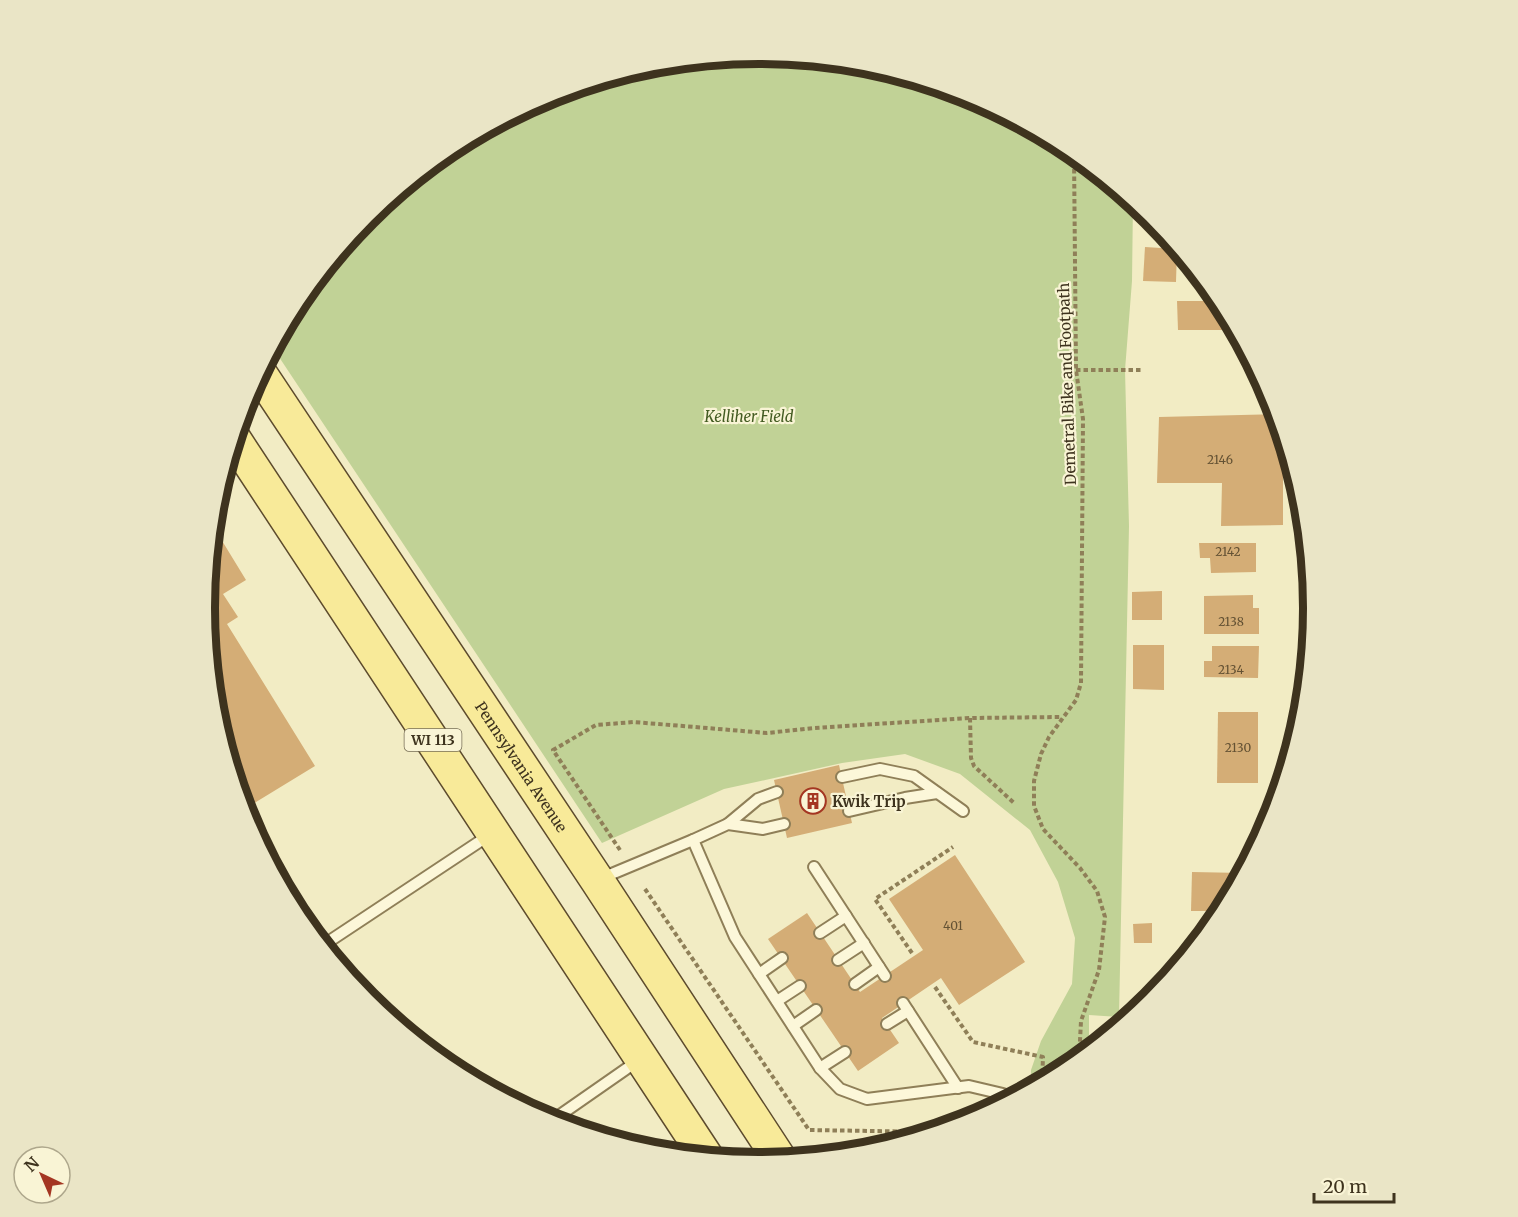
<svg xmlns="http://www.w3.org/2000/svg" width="1518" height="1217" viewBox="0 0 1518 1217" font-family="Merriweather,serif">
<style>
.green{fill:#c1d296}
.building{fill:#d4ad76}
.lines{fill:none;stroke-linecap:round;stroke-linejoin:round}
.lane-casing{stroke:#8f7f58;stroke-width:14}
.primary-casing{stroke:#5d4b2d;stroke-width:36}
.path{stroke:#8f7f58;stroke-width:4;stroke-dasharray:4.5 3;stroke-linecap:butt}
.lane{stroke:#fcf7d9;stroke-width:10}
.primary{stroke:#f8ea99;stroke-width:33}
.labels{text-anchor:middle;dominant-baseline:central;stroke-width:4.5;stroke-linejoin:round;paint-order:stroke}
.number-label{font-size:12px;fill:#645234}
.shield{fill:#f9f4d5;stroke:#766d55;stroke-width:1.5}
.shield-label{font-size:14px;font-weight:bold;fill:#3e331e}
.street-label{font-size:15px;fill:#3e331e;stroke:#f9f4d5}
.park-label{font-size:15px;font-style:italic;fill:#445c22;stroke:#f9f4d5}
.poi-label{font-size:15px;font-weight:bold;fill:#3e331e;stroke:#f9f4d5;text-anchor:start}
.rim{fill:none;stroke:#3e331e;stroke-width:8}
</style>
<rect width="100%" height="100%" fill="#f2ecc4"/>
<!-- green -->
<polygon class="green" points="759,54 868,65 972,96 1067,148 1133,201 1132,281 1125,370 1129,526 1119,1017 1089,1015 1089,1052 1067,1070 1031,1089 1031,1070 1041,1041 1072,984 1075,938 1058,882 1030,830 960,774 905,754 842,763 724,789 602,843 273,348 298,300 367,216 451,147 547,96 651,65"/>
<!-- building -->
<g class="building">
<polygon points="1145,247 1177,249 1176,282 1143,281"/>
<polygon points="1177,301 1220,301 1236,330 1178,330"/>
<polygon points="1277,414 1283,435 1283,525 1221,526 1222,483 1157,483 1159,417"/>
<polygon points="213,526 246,580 223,594 238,617 227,624 315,766 248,807 238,791 215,716 205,608"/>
<polygon points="1199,543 1256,543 1256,572 1211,573 1210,558 1200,558"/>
<polygon points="1162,591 1162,620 1132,620 1132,592"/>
<polygon points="1253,595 1253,608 1259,608 1259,634 1204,634 1204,596"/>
<polygon points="1133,645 1164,645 1164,690 1133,689"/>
<polygon points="1212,646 1259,646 1258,678 1204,677 1204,661 1212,661"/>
<polygon points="1218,712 1258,712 1258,783 1217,783"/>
<polygon points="839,765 852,823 787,838 774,780"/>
<polygon points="955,855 1025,962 959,1005 941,978 882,1018 899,1043 858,1071 768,939 807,913 860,992 923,950 889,899"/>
<polygon points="1192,872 1243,873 1223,911 1191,911"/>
<polygon points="1152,923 1152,943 1134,943 1133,924"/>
</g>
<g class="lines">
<!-- lane casing -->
<g class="lane-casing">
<g id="lane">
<polyline points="842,777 880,769 914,776 963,811"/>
<polyline points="849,811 905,798 937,793"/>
<polyline points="728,824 758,799 777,792"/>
<polyline points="693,840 728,824 763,829 784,824"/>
<polyline points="814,867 885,976"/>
<polyline points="602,878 693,840 735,937 820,1068 840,1089 867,1099 969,1086 1003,1094 1004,1103"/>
<polyline points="820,933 846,916"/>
<polyline points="322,946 491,834"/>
<polyline points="838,960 864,943"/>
<polyline points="759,974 782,958"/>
<polyline points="855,984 879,967"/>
<polyline points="777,1001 800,986"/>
<polyline points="903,1003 958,1088"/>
<polyline points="887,1024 908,1011"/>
<polyline points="793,1026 816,1010"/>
<polyline points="820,1068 845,1052"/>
<polyline points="550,1122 639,1060"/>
</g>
</g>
<!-- primary casing -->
<g class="primary-casing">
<g id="primary">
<path id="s1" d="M259 372 597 880 781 1161"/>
<polyline points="234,439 707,1158"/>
</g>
</g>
<!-- path -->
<g class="path">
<polyline points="1074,154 1076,370 1083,419 1081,683 1076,700 1049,737 1041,754 1034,781 1034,806 1043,829 1080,868 1097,891 1105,917 1099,970 1081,1021 1079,1060"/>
<polyline points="1076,370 1141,370"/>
<polyline points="970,718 971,758 974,766 1014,803"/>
<polyline points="620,850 553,750 596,725 634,722 767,733 814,728 970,718 1062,717"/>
<polyline points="645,889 809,1130 934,1132"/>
<polyline points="912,953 875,899 953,847"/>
<polyline points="935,987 973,1042 1043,1057 1042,1083"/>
</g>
<!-- lane -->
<use href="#lane" class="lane"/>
<!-- primary -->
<use href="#primary" class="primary"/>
</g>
<!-- icons -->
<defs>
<g id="building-ring" transform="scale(1.35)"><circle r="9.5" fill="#f9f4d5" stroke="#a43622" stroke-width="1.5"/><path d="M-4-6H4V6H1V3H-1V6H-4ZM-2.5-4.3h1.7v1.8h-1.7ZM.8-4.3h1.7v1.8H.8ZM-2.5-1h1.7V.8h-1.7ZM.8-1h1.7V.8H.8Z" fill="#a43622"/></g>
</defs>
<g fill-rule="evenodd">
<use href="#building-ring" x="813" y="801"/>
</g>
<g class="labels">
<!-- number labels -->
<g class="number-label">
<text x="1220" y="459">2146</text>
<text x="1228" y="551">2142</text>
<text x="1231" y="621">2138</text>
<text x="1231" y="669">2134</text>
<text x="1238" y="747">2130</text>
<text x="953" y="925">401</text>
</g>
<!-- shield labels -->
<rect class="shield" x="404.5" y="729" width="57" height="22" rx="4.5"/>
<g class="shield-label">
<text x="433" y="740">WI 113</text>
</g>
<!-- street labels -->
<g class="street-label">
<text transform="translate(1067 384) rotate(-92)">Demetral Bike and Footpath</text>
<text stroke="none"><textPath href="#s1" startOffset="474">Pennsylvania Avenue</textPath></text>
</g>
<!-- park labels -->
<g class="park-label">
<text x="749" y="416">Kelliher Field</text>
</g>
<!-- poi labels -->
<g class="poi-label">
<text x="832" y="801">Kwik Trip</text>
</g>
</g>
<!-- crop -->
<path d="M0 0H1518V1217H0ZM215 608a544 544 0 1 1 1088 0a544 544 0 1 1-1088 0Z" fill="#eae5c6" fill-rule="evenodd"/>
<path class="rim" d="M215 608a544 544 0 1 1 1088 0a544 544 0 1 1-1088 0Z"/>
<!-- north arrow -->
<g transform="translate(42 1175) rotate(316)"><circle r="28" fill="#f9f4d5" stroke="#aea78c" stroke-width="1.5"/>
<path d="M0-4.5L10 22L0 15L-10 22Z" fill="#a43622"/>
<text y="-9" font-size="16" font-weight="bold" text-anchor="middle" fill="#3e331e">N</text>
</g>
<!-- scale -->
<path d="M1314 1193v9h80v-9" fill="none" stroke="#3e331e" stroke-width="3"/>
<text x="1323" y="1193" font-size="18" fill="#3e331e" stroke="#f9f4d5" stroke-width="4.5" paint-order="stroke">20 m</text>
</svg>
